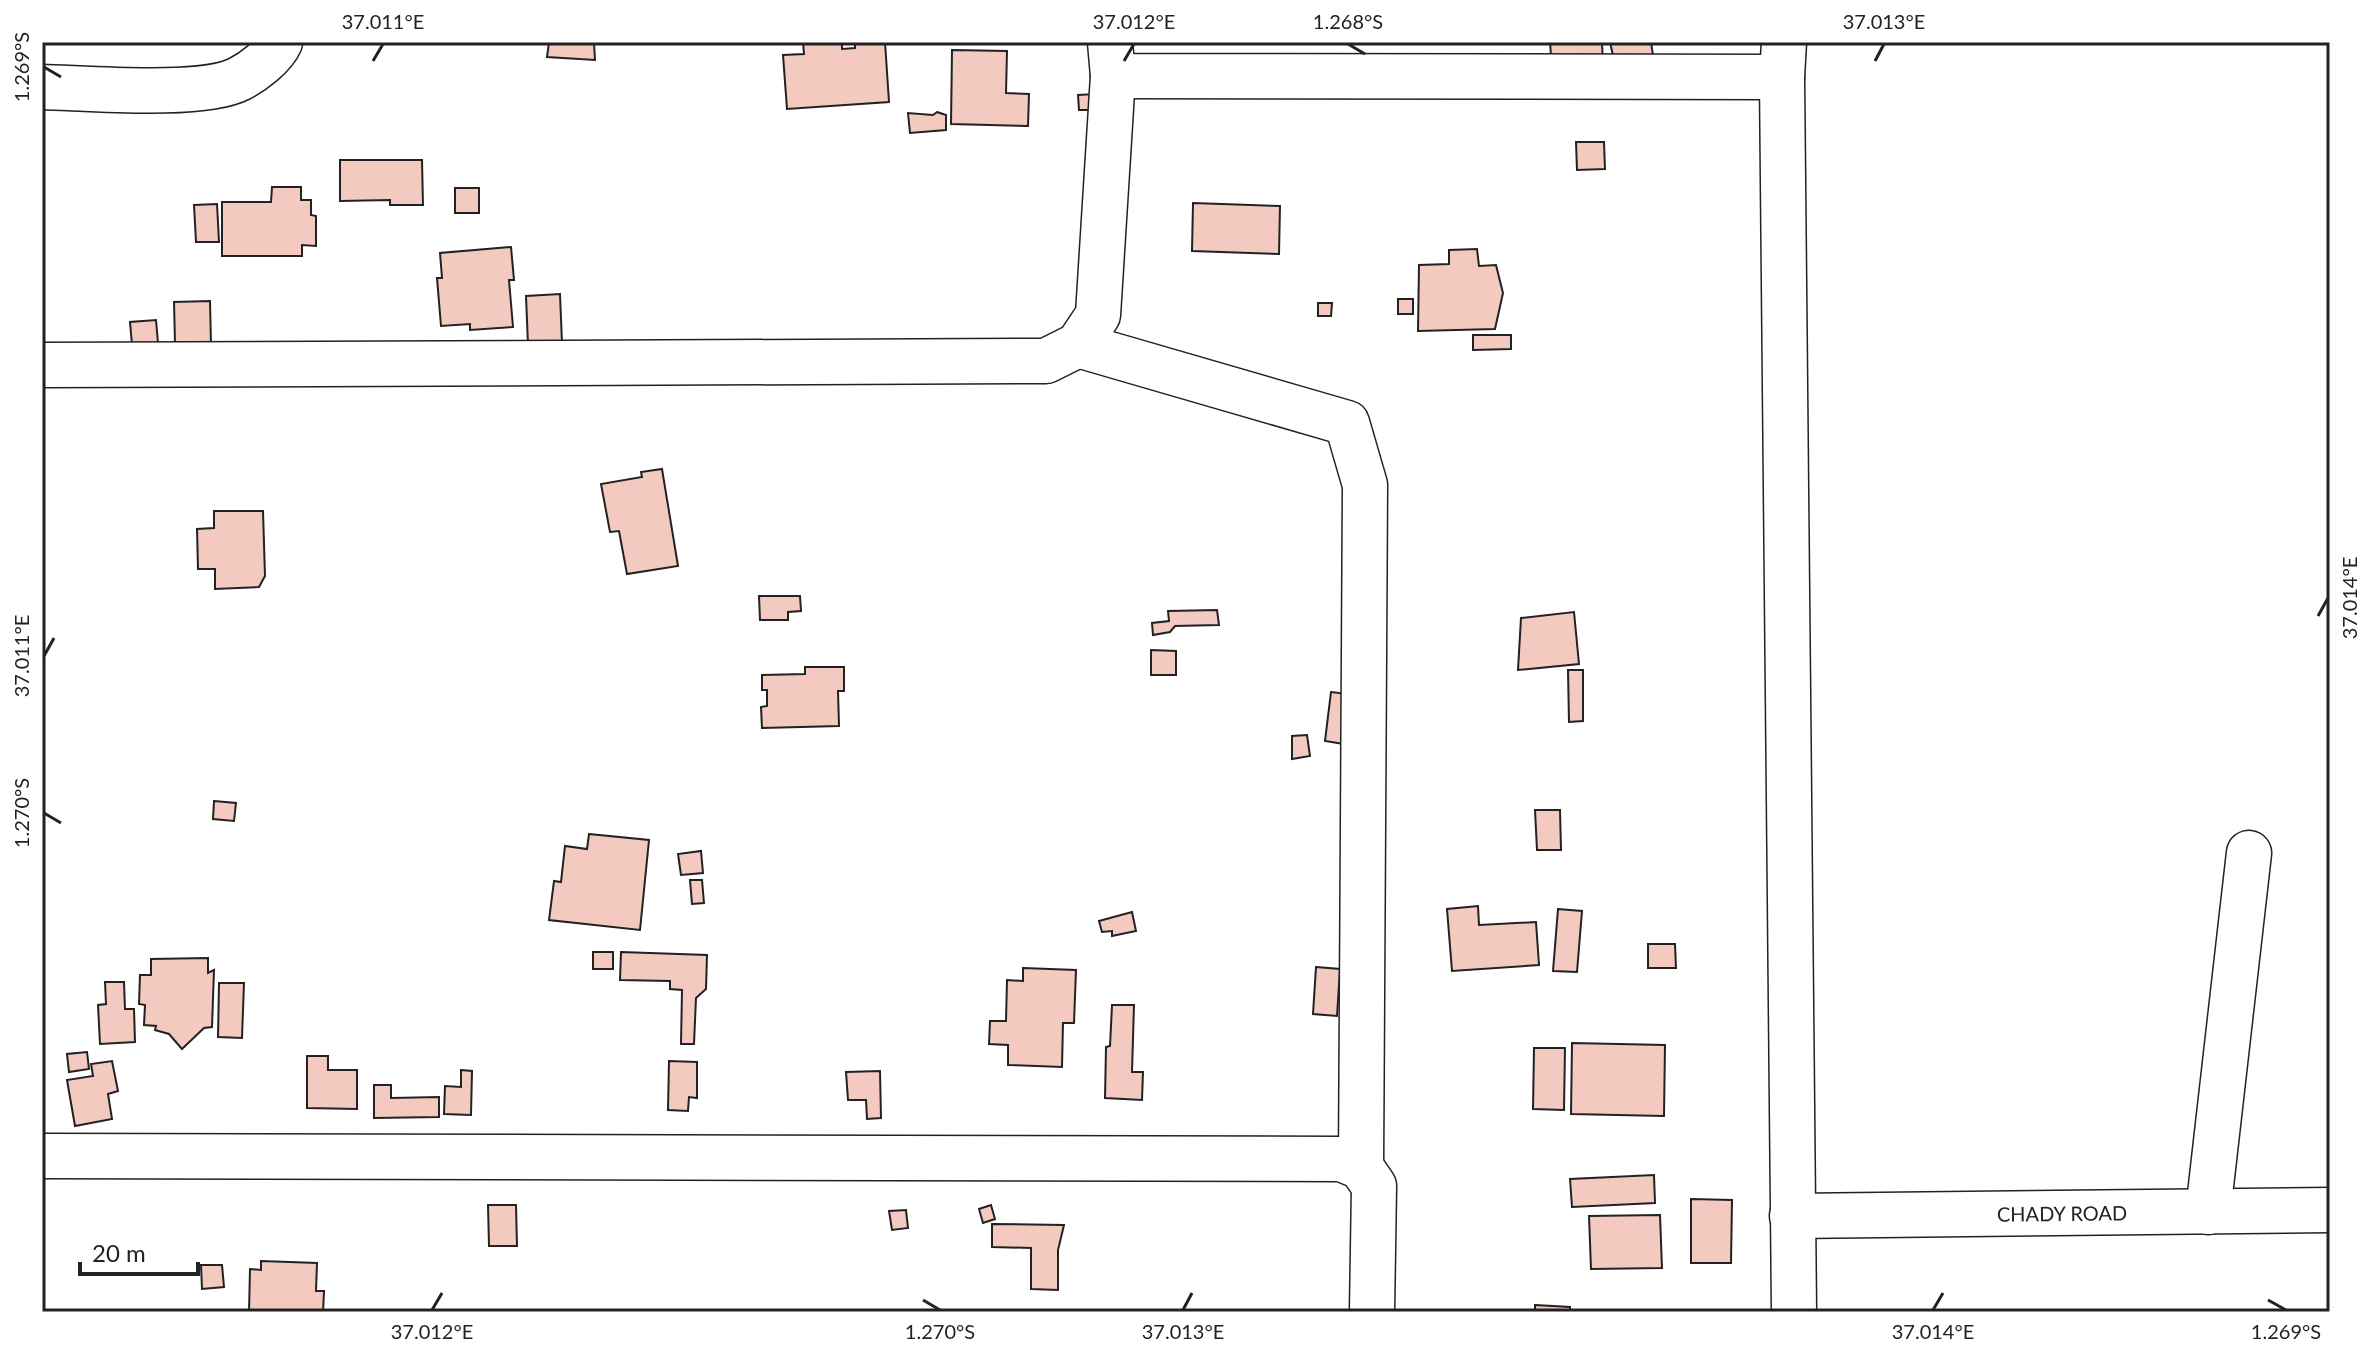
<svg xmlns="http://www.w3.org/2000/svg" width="2372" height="1354" viewBox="0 0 2372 1354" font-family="Lato,sans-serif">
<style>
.building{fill:#f3c9c0;stroke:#222;stroke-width:2}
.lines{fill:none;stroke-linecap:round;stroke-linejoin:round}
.minor-casing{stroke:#222;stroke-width:47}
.minor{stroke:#fff;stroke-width:44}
.ticks{fill:none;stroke:#222;stroke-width:3}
.labels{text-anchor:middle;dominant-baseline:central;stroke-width:6;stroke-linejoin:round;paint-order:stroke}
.street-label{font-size:20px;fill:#222;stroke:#fff}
.neatline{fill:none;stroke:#222;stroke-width:3}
.ticks-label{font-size:20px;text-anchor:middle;fill:#222}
</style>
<rect width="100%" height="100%" fill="#fff"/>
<!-- building -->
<g class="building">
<polygon points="549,42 594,42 595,60 547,57"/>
<polygon points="803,42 842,42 842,49 855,48 855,42 885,42 889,102 787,109 783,55 804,54"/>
<polygon points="1550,42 1602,42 1603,66 1552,69"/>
<polygon points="1610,42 1651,42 1654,62 1615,65"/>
<polygon points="952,50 1007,51 1006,93 1029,94 1028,126 951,124"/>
<polygon points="1096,94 1096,110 1079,110 1078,95"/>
<polygon points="937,112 946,115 946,130 910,133 908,113 933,115"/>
<polygon points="1576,142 1604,142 1605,169 1577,170"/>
<polygon points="340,160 422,160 423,205 390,205 390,200 340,201"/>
<polygon points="272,187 301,187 301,200 311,200 311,215 316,216 316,246 302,245 302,256 222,256 222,202 271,202"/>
<rect x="455" y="188" width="24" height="25"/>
<polygon points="1193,203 1280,206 1279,254 1192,251"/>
<polygon points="217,204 219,242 196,242 194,205"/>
<polygon points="511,247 514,280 509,280 513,327 470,330 470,324 441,326 437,278 442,278 440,253"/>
<polygon points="1477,249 1479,266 1496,265 1503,293 1495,329 1418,331 1419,265 1449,264 1449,250"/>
<polygon points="560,294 562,343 528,345 526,296"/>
<rect x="1398" y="299" width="15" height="15"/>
<polygon points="210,301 211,344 175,344 174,302"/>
<polygon points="1318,303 1332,303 1331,316 1318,316"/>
<polygon points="156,320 158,343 132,345 130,322"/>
<polygon points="1473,335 1511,335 1511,349 1473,350"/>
<polygon points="662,469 678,566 627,574 619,531 610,532 601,484 642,477 641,472"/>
<polygon points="214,511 263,511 265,576 259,587 215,589 215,569 198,569 197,529 214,528"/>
<polygon points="759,596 800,596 801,611 788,612 788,620 760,620"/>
<polygon points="1217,610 1219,625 1175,626 1170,632 1153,635 1152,623 1169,621 1168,611"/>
<polygon points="1574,612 1579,664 1518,670 1521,618"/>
<polygon points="1151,650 1176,651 1176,675 1151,675"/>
<polygon points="805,667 844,667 844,691 838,691 839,726 762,728 761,707 767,706 767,690 762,690 762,675 805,674"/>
<polygon points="1568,670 1583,670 1583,721 1569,722"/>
<polygon points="1331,692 1356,695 1350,745 1325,741"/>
<polygon points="1307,735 1310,756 1292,759 1292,736"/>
<polygon points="214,801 236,803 234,821 213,819"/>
<polygon points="1535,810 1560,810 1561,850 1537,850"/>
<polygon points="589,834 649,840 640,930 549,920 554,881 561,882 565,846 587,849"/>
<polygon points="701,851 703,873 681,875 678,854"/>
<polygon points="690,880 702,880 704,903 692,904"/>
<polygon points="1478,906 1479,925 1536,922 1539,965 1452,971 1447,909"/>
<polygon points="1558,909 1582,911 1577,972 1553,971"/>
<polygon points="1132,912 1136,931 1112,936 1112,931 1102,932 1099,921"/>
<polygon points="1648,944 1675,944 1676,968 1648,968"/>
<rect x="593" y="952" width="20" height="17"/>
<polygon points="621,952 707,955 706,989 696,998 694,1044 681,1044 682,990 670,989 670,981 620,980"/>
<polygon points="208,958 208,973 214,970 212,1027 204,1028 182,1049 169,1034 155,1030 156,1026 144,1025 145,1005 139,1004 140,975 151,975 151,959"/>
<polygon points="1316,967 1340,969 1337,1016 1313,1014"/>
<polygon points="1023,968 1076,970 1074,1023 1063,1023 1062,1067 1008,1065 1008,1045 989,1044 990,1021 1006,1021 1007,980 1023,981"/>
<polygon points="105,982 124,982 125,1009 134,1009 135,1042 100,1044 98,1005 106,1004"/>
<polygon points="219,983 244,983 242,1038 218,1037"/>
<polygon points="1112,1005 1134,1005 1132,1072 1143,1072 1142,1100 1105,1098 1106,1047 1110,1046"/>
<polygon points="1572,1043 1665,1045 1664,1116 1571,1114"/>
<polygon points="1534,1048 1565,1048 1564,1110 1533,1109"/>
<polygon points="87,1052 89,1069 69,1072 67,1054"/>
<polygon points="307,1056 328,1056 328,1070 357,1070 357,1109 307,1108"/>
<polygon points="112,1061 118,1091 108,1094 112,1119 75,1126 67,1080 93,1076 91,1064"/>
<polygon points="669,1061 697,1062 697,1098 689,1097 688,1111 668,1110"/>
<polygon points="461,1070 472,1071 471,1115 444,1114 445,1086 461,1087"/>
<polygon points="880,1071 881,1118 867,1119 866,1100 848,1100 846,1072"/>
<polygon points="374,1085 391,1085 391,1098 439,1097 439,1117 374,1118"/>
<polygon points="1654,1175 1655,1203 1572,1207 1570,1179"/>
<polygon points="1691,1199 1732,1200 1731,1263 1691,1263"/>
<polygon points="488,1205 516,1205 517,1246 489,1246"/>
<polygon points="991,1205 995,1219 983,1223 979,1209"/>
<polygon points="906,1210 908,1228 892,1230 889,1211"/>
<polygon points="1660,1215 1662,1268 1591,1269 1589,1216"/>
<polygon points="992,1224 1064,1225 1058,1250 1058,1290 1031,1289 1031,1248 992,1247"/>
<polygon points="261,1261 317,1263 316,1291 324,1291 323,1312 249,1312 250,1269 261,1270"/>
<polygon points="201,1265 222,1265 224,1287 202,1289"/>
<polygon points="1535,1305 1570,1307 1570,1312 1535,1312"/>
</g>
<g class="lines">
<!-- minor casing -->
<g class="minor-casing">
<g id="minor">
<polyline points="1110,42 1113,76 1782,77"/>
<polyline points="1784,42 1782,77 1794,1312"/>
<path d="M42 87C87 88 202 98 239 79 253 72 274 56 280 42"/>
<polyline points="1078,345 1347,423 1365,485 1361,1167"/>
<polyline points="42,365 1046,361 1078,345 1098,315 1113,76"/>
<polyline points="42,1156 1341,1159 1361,1167 1374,1186 1372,1312"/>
<polyline points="2208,1212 2249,853"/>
<path id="s1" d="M1792 1216 2330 1210"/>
</g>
</g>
<!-- minor -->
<use href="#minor" class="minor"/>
</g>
<!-- ticks -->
<path class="ticks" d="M1348 44 1365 54M373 61 383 44M1124 61 1134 44M1875 61 1884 44M44 67 61 77M2318 616 2328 598M44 656 54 638M44 813 61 823M923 1300 940 1310M2268 1300 2286 1310M432 1310 442 1293M1183 1310 1192 1293M1933 1310 1943 1293"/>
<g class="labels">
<!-- street labels -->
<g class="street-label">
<text stroke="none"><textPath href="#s1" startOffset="270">CHADY ROAD</textPath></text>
</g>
</g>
<!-- border -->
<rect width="2372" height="1354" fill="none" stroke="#ffffff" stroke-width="88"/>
<!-- scale -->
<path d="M80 1262v12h118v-12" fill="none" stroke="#222222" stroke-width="4"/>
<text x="92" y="1262" font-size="24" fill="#222222" stroke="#ffffff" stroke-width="6" paint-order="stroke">20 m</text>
<rect x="44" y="44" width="2284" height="1266" class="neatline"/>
<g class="ticks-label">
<text x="383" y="29">37.011°E</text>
<text x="1134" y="29">37.012°E</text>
<text x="1348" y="29">1.268°S</text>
<text x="1884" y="29">37.013°E</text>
<text transform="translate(22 67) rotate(-90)" y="7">1.269°S</text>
<text transform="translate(2350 598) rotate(-90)" y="7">37.014°E</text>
<text transform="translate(22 656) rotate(-90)" y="7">37.011°E</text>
<text transform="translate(22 813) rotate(-90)" y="7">1.270°S</text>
<text x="432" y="1339">37.012°E</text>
<text x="940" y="1339">1.270°S</text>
<text x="1183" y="1339">37.013°E</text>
<text x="1933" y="1339">37.014°E</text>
<text x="2286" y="1339">1.269°S</text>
</g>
</svg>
